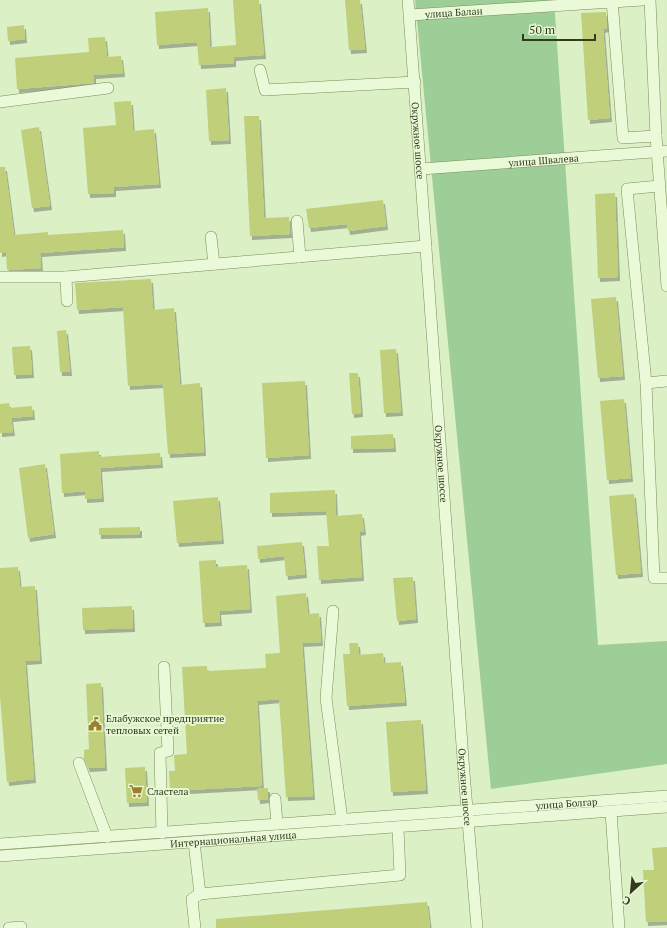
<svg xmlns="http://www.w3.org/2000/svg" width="667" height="928" viewBox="0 0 667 928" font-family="'PT Serif',serif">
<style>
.green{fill:#9ece97}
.building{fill:#c0cf79;filter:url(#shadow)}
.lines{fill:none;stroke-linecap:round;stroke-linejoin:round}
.minor-casing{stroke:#7c8b5a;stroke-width:12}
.minor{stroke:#eafad8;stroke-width:11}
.labels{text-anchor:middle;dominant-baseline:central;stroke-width:4;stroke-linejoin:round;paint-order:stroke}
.street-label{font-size:10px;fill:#333a1e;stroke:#e6f7d4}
.poi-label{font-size:10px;fill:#333a1e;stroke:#e6f7d4;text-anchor:start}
</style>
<defs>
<filter id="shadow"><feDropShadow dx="2" dy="4" stdDeviation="0" flood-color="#0004"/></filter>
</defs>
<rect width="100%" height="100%" fill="#dbf0c4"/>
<!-- green -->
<polygon class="green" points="415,0 554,0 598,645 667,641 667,764 491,789"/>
<!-- building -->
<g class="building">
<polygon points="233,0 259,0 264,55 234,57 234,63 199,65 197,42 157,45 155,12 208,8 210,47 236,45"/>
<polygon points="345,0 360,0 365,49 349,50"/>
<polygon points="606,12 607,28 603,29 610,118 588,120 581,13"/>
<polygon points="24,25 25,39 8,41 7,27"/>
<polygon points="105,37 107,57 121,56 123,73 94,75 94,83 17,89 15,58 89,52 88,38"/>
<polygon points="226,88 229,140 209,141 206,90"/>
<polygon points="131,101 133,131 154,129 159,184 114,187 114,193 88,194 83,128 116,125 114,102"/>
<polygon points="244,116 259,116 264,218 289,217 290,234 250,236"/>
<polygon points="39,127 50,206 32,208 21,130"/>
<polygon points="0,167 5,167 14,235 48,232 48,235 123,230 124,247 40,253 41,268 7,270 6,252 0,253"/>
<polygon points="615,193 618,277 598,278 595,194"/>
<polygon points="383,200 386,226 348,231 347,224 309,228 306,209"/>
<polygon points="151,279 153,310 174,308 180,385 200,383 204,452 168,454 163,386 162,384 128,386 123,307 77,310 75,283"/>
<polygon points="616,297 623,376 598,378 591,299"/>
<polygon points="66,330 70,372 60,372 57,331"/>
<polygon points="30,346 32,374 14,375 12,347"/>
<polygon points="396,349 401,412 384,413 380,350"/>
<polygon points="349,373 358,373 361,413 352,414"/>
<polygon points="305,381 309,455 266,458 262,383"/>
<polygon points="624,399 631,478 607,480 600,401"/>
<polygon points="9,403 10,408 32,406 33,416 11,418 13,432 0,433 0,404"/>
<polygon points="393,434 394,448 351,449 351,436"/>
<polygon points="99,451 99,457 160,453 161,464 100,468 102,498 85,499 85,491 62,493 60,454"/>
<polygon points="45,464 54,534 28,538 19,468"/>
<polygon points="335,490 336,516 362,514 364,531 359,532 362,577 319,580 317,546 329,546 326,511 270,513 270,493"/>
<polygon points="634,494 641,573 616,575 609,496"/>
<polygon points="218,497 222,540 177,543 173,501"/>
<polygon points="140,527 140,534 99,535 99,528"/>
<polygon points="302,542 305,574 286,576 284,556 258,559 257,546"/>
<polygon points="216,560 216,567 247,565 250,609 219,611 220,622 203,623 199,561"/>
<polygon points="18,567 20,587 35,586 40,660 25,661 34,779 7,782 0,696 0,568"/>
<polygon points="413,577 416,619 397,621 393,578"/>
<polygon points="306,593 308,614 319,613 321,642 302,643 313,796 286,797 279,699 257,701 262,786 170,791 169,771 175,771 174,755 187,754 182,667 207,666 207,671 266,668 265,654 280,653 276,596"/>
<polygon points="132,606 133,628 83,630 82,608"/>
<polygon points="349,643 358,643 359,655 383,653 384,663 401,662 405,702 347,706 343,654 350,654"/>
<polygon points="101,683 105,767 88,768 84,759 84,750 89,749 86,684"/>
<polygon points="421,720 426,790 391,792 386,722"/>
<polygon points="145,767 147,802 127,803 125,768"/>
<polygon points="268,788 268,799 258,800 257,789"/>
<polygon points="667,847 667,921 646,922 643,870 654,870 652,848"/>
<polygon points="427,902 430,928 216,928 216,919"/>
</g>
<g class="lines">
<!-- minor casing -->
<g class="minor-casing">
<g id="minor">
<path id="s1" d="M408 0 464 773 477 928"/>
<polyline points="612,0 623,138 656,136"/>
<polyline points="650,0 656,136 667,286"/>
<path id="s2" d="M410 15 643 0"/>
<polyline points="260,70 265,90 415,82"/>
<polyline points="0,102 108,88"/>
<path id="s3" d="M421 169 667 151"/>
<polyline points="659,186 627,189 646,383 654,578 667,578"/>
<polyline points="297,221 300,257"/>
<polyline points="211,237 214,264"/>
<polyline points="0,277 66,277 426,246"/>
<polyline points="66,277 67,301"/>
<polyline points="646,383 667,381"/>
<polyline points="333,611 326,698 342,820"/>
<polyline points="79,763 107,837"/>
<polyline points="275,799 277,824"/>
<polyline points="611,812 619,928"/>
<polyline points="162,833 160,753 168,751 164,667"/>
<polyline points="194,842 200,894"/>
<path id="s4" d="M0 844 667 796"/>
<path id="s5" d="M0 856 667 807"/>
<polyline points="9,928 21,927"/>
<polyline points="195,928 192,899 200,894 400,875 398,828"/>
</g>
</g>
<!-- minor -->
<use href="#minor" class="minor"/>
</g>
<!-- icons -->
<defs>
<g id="civic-bare" transform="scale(1.08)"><path d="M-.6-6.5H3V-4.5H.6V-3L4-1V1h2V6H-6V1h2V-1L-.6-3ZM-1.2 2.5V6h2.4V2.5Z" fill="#9c7f28" stroke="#e6f7d4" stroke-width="2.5" paint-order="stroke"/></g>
<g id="supermarket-bare" transform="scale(1.08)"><path d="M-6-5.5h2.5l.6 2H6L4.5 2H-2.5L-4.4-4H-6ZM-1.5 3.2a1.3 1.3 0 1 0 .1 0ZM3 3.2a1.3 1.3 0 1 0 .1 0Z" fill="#9c7f28" stroke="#e6f7d4" stroke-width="2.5" paint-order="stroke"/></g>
</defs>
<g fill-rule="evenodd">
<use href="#civic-bare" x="95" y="724"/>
<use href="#supermarket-bare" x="136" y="791"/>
</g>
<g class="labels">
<!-- street labels -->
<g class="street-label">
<text stroke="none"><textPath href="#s2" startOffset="44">улица Балан</textPath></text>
<text stroke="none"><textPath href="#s1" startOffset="141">Окружное шоссе</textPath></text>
<text stroke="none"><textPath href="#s3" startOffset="123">улица Швалева</textPath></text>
<text stroke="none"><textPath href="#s1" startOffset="465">Окружное шоссе</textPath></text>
<text stroke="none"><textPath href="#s1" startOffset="789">Окружное шоссе</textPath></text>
<text stroke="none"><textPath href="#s4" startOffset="568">улица Болгар</textPath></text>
<text stroke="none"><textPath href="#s5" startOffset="234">Интернациональная улица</textPath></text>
</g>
<!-- poi labels -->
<g class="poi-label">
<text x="106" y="718">Елабужское предприятие<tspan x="106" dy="12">тепловых сетей</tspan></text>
<text x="147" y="791">Сластела</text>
</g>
</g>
<!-- north arrow -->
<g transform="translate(631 892) rotate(207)" stroke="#e6f7d4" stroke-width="3" paint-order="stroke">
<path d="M0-3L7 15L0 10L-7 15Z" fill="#333a1e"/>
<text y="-6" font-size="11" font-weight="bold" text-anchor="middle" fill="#333a1e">С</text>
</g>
<!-- scale -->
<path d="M523 34v6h72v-6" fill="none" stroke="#333a1e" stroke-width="2"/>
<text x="529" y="34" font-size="12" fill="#333a1e" stroke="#e6f7d4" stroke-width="3" paint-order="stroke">50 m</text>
</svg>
